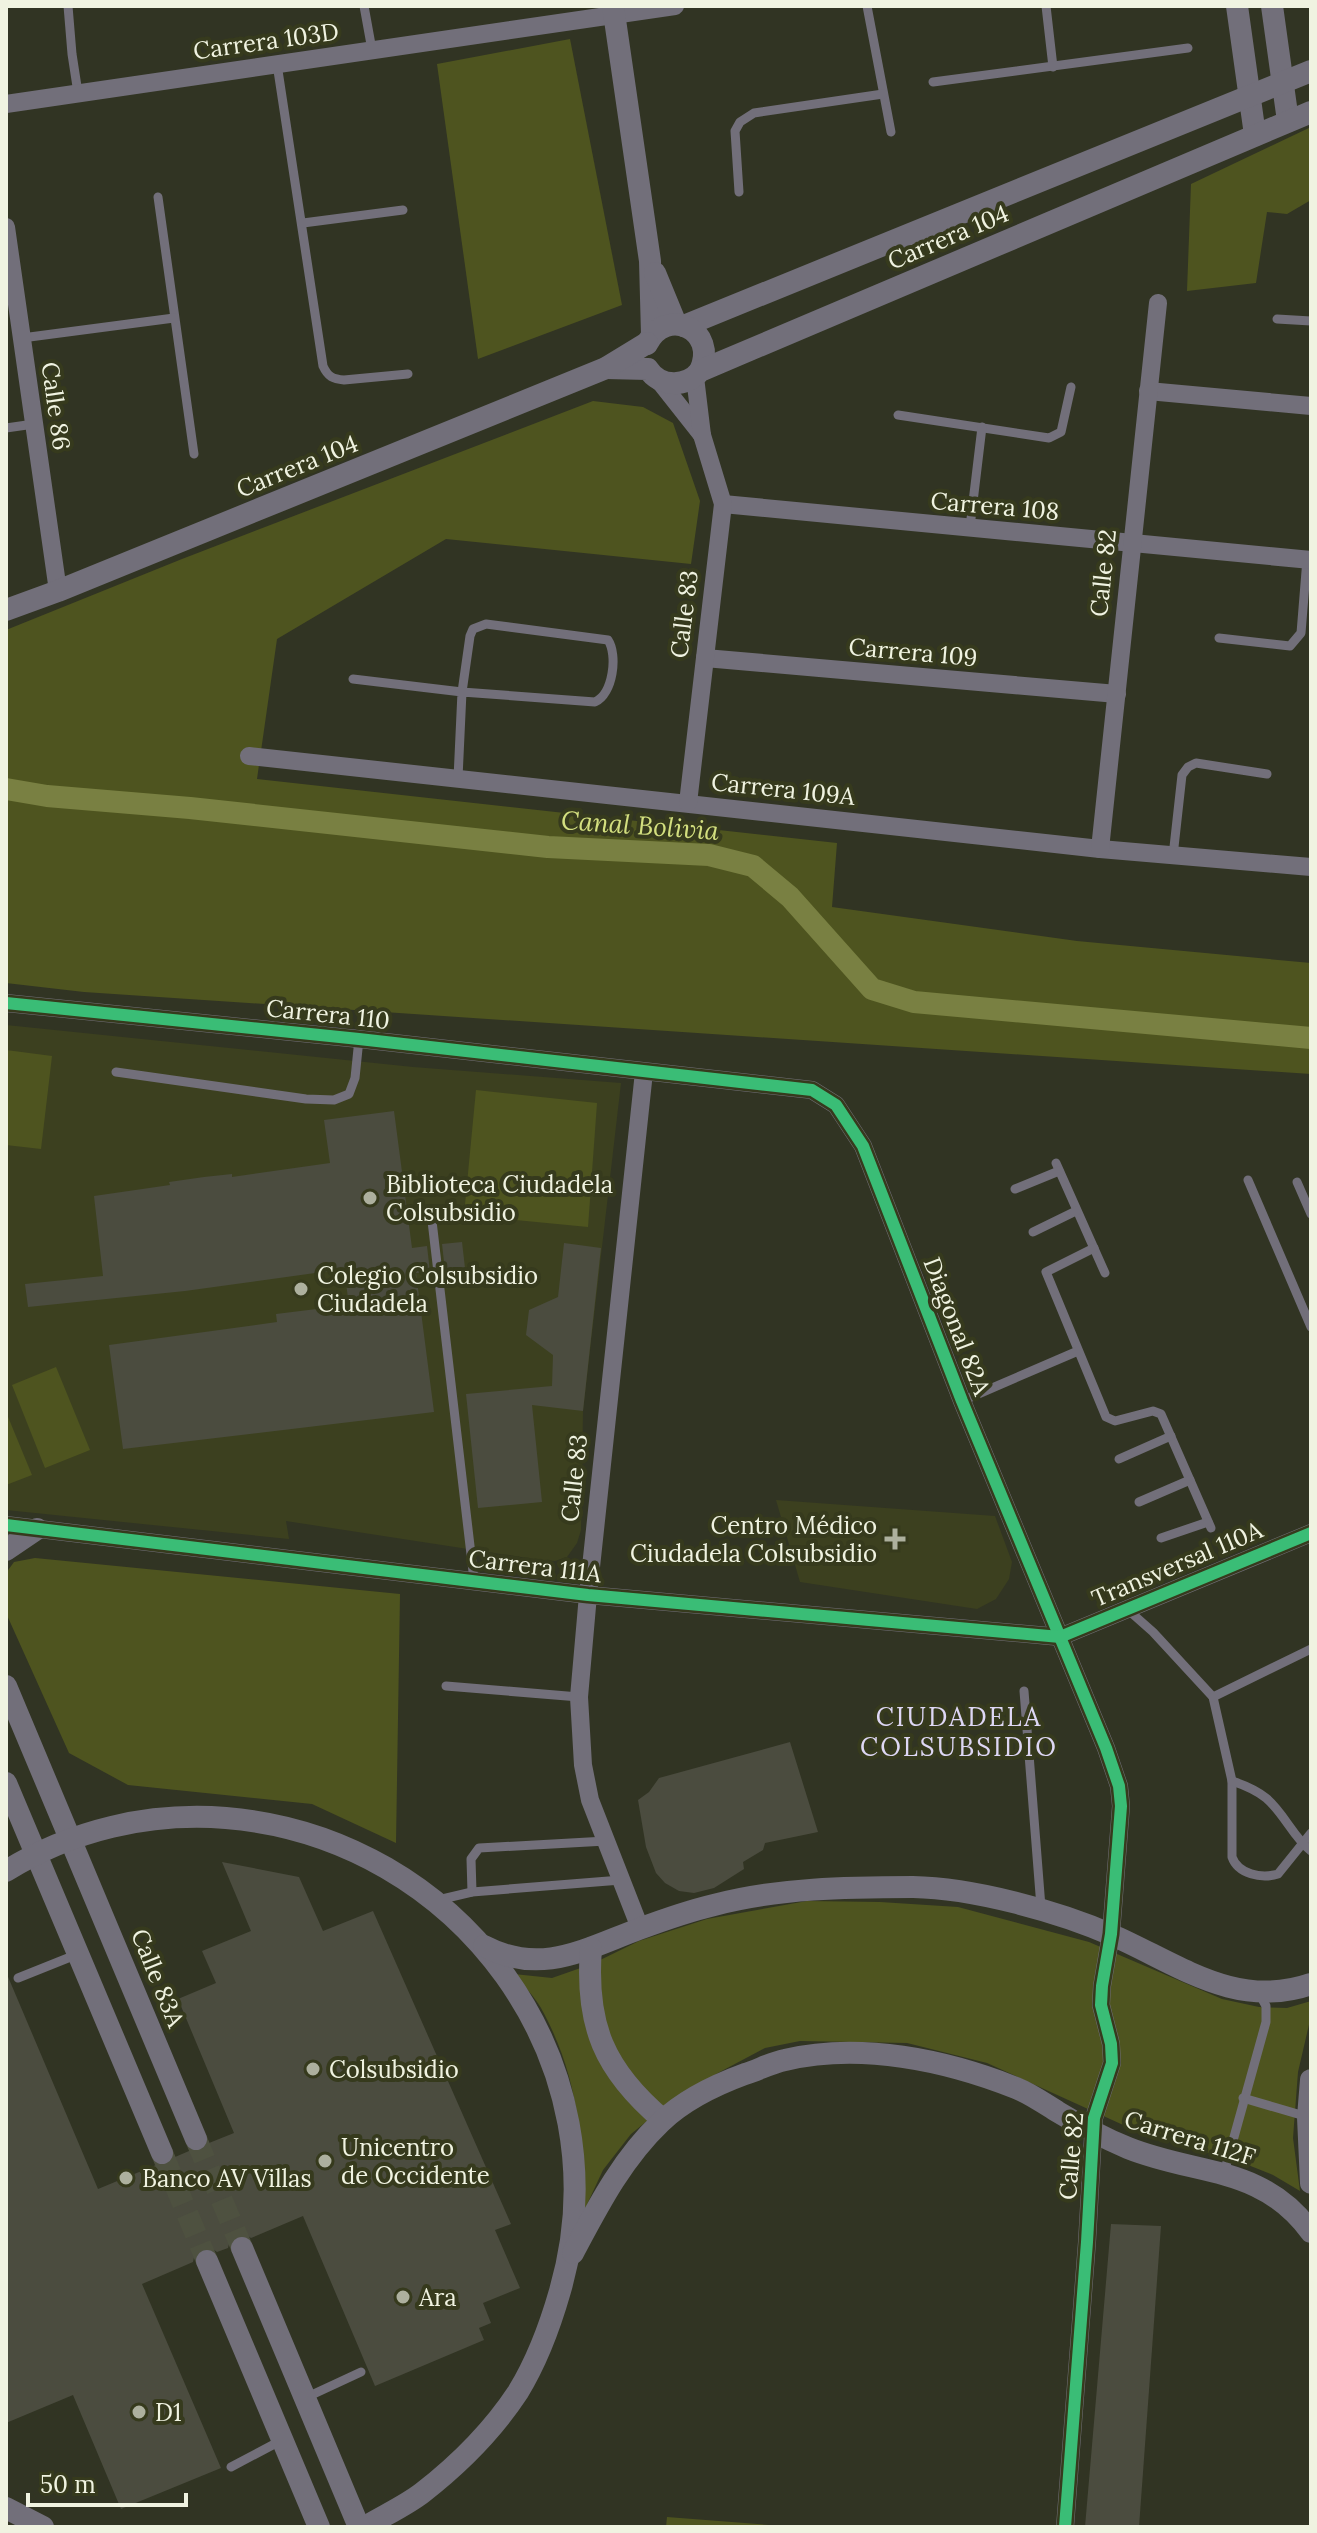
<svg xmlns="http://www.w3.org/2000/svg" width="1317" height="2533" viewBox="0 0 1317 2533" font-family="Lora,serif">
<style>
.built{fill:#3c401f}
.green{fill:#4e541f}
.lines{fill:none;stroke-linecap:round;stroke-linejoin:round}
.canal{stroke:#798042;stroke-width:22}
.building{fill:#4b4c3f}
.tertiary-tunnel{stroke:#4e5140;stroke-width:22;stroke-dasharray:22 11;stroke-linecap:butt}
.service{stroke:#726f7a;stroke-width:9}
.minor{stroke:#726f7a;stroke-width:18}
.tertiary{stroke:#726f7a;stroke-width:22}
.cycleway-casing{stroke:#363a1d;stroke-width:17}
.cycleway{stroke:#3abd76;stroke-width:12}
.poi-dot{fill:#adb09e;stroke:#363a1d;stroke-width:3}
.labels{text-anchor:middle;dominant-baseline:central;stroke-width:8;stroke-linejoin:round;paint-order:stroke}
.street-label{font-size:24px;fill:#f0f3e1;stroke:#363a1d}
.poi-label{font-size:24px;fill:#f0f3e1;stroke:#363a1d;text-anchor:start}
.water-label{font-size:26px;font-style:italic;fill:#d3df7f;stroke:#363a1d}
.neighbourhood-label{font-size:26px;letter-spacing:2px;fill:#ded7f4;stroke:#363a1d}
</style>
<rect width="100%" height="100%" fill="#313423"/>
<!-- built -->
<g class="built">
<polygon points="6,1025 413,1067 621,1083 583,1411 581,1530 577,1543 567,1557 555,1561 540,1560 286,1521 289,1539 6,1510"/>
<polygon points="776,1500 995,1516 1012,1562 1009,1579 996,1599 977,1609 800,1582"/>
</g>
<!-- green -->
<g class="green">
<polygon points="570,39 622,305 478,359 437,64"/>
<polygon points="1311,127 1311,200 1287,214 1267,212 1256,283 1187,291 1191,184"/>
<polygon points="593,401 643,407 673,423 700,501 691,564 446,539 277,639 257,779 837,843 832,907 1077,941 1311,963 1311,1074 84,992 6,983 6,630 182,559"/>
<polygon points="6,1050 52,1056 41,1149 6,1145"/>
<polygon points="476,1090 597,1103 588,1227 464,1215"/>
<polygon points="56,1367 90,1450 45,1468 12,1385"/>
<polygon points="6,1412 32,1475 6,1485"/>
<polygon points="35,1558 400,1594 396,1843 312,1804 128,1785 69,1753 6,1613 6,1573 14,1562"/>
<path d="M807 1901 880 1902 958 1907 1089 1942 1222 1999 1259 2007 1287 2008 1311 2001V2016L1298 2072 1293 2138 1300 2191 1273 2175 1243 2163 1143 2134 987 2063 907 2043 800 2041 765 2048 716 2074 668 2104 631 2134 603 2170 583 2213C583 2138 578 2075 541 2008 534 1996 523 1985 514 1974L552 1978 592 1964 639 1941 707 1919Z"/>
<polygon points="667,2517 795,2527 666,2527"/>
</g>
<g class="lines">
<!-- canal -->
<polyline class="canal" points="6,789 47,796 190,808 548,847 709,855 753,866 790,897 872,989 914,1002 1311,1038"/>
</g>
<!-- building -->
<g class="building">
<polygon points="394,1111 412,1248 427,1246 430,1272 416,1273 434,1412 123,1449 109,1345 277,1322 276,1314 349,1305 344,1269 185,1291 28,1307 25,1284 103,1276 94,1196 170,1185 169,1182 204,1177 232,1174 232,1177 330,1163 324,1120"/>
<polygon points="462,1242 465,1268 445,1270 442,1244"/>
<polygon points="564,1243 601,1248 583,1411 532,1405 542,1502 478,1508 466,1394 552,1386 553,1355 526,1335 529,1310 558,1297"/>
<polygon points="790,1742 818,1832 765,1843 763,1850 743,1862 744,1869 714,1888 694,1893 679,1891 665,1883 656,1873 646,1847 638,1800 649,1792 659,1778"/>
<polygon points="222,1862 299,1877 323,1931 373,1911 511,2224 495,2230 520,2288 483,2303 491,2323 479,2328 484,2340 375,2386 303,2216 251,2238 245,2234 236,2235 230,2240 228,2248 217,2252 210,2247 201,2248 195,2253 193,2262 142,2284 221,2468 121,2509 73,2395 6,2423 6,1972 98,2189 156,2165 167,2166 175,2157 189,2151 202,2152 209,2143 234,2133 178,1999 216,1983 202,1951 251,1931"/>
<polygon points="1111,2224 1161,2226 1139,2527 1085,2527"/>
</g>
<g class="lines">
<!-- tertiary-tunnel -->
<g class="tertiary-tunnel">
<polyline points="196,2139 242,2248"/>
<polyline points="162,2153 207,2261"/>
</g>
<!-- service -->
<g class="service">
<polyline points="68,6 72,54 78,93"/>
<polyline points="364,6 372,50"/>
<polyline points="867,6 891,132"/>
<polyline points="1046,6 1053,67"/>
<path d="M277 64 323 366C328 377 333 379 344 380L408 374"/>
<polyline points="933,82 1188,48"/>
<polyline points="739,192 735,131 740,122 754,113 883,94"/>
<polyline points="158,197 194,454"/>
<polyline points="303,223 403,210"/>
<polyline points="1277,319 1311,321"/>
<polyline points="22,338 174,318"/>
<polyline points="898,415 1049,438 1061,432 1071,387"/>
<polyline points="6,428 34,424"/>
<polyline points="970,527 982,427"/>
<polyline points="1219,638 1290,646 1301,633 1307,559"/>
<path d="M353 679 462 692 595 702C613 694 618 655 608 640L486 624 473 629 470 636 462 692 458 778"/>
<polyline points="1173,856 1182,775 1188,767 1196,763 1267,774"/>
<polyline points="116,1072 306,1099 334,1100 349,1094 355,1078 359,1039"/>
<polyline points="1056,1163 1105,1273"/>
<polyline points="1248,1180 1311,1327"/>
<polyline points="1297,1182 1311,1214"/>
<polyline points="1015,1189 1059,1171"/>
<polyline points="432,1221 474,1580"/>
<polyline points="1033,1232 1076,1211"/>
<polyline points="1094,1248 1046,1272 1106,1417 1115,1421 1153,1411 1161,1414 1211,1528"/>
<polyline points="962,1401 1078,1351"/>
<polyline points="1119,1459 1171,1436"/>
<polyline points="1139,1502 1190,1480"/>
<polyline points="1161,1538 1208,1522"/>
<path d="M1127 1609 1153 1632 1213 1697 1232 1781V1857C1238 1874 1261 1879 1278 1874L1311 1833"/>
<polyline points="446,1686 579,1697"/>
<polyline points="1024,1691 1041,1907"/>
<polyline points="1213,1697 1311,1649"/>
<path d="M1232 1781C1244 1785 1256 1790 1266 1798 1284 1813 1293 1837 1311 1851"/>
<polyline points="472,1892 471,1859 479,1848 606,1841"/>
<polyline points="438,1900 472,1892 621,1880"/>
<polyline points="18,1978 78,1954"/>
<polyline points="1243,2098 1308,2117"/>
<polyline points="1224,2173 1266,2022 1266,2006 1259,1993"/>
<polyline points="305,2398 361,2372"/>
<polyline points="231,2467 282,2440"/>
</g>
<!-- minor -->
<g class="minor">
<polyline points="6,104 675,6"/>
<polyline points="6,227 58,591"/>
<polyline points="657,378 702,435"/>
<polyline points="1148,391 1311,406"/>
<polyline points="723,504 1311,560"/>
<polyline points="705,658 1117,694"/>
<polyline points="249,756 1100,849 1311,867"/>
<polyline points="688,803 723,504 702,435 695,377"/>
<polyline points="1100,849 1158,303"/>
<polyline points="6,1003 359,1039 812,1090 836,1105 863,1146 962,1401 1106,1748 1119,1786 1121,1806 1111,1934 1102,1986 1101,2005 1111,2044 1112,2063 1094,2118 1087,2242 1065,2527"/>
<polyline points="6,1525 588,1595 1060,1637 1311,1533"/>
<polyline points="640,1928 590,1800 583,1765 579,1697 588,1595 644,1072"/>
</g>
<!-- tertiary -->
<g class="tertiary">
<polyline points="613,6 650,261 652,335"/>
<polyline points="1237,6 1255,135"/>
<polyline points="1272,6 1288,121"/>
<polyline points="655,273 676,324"/>
<polyline points="684,326 1311,71"/>
<path d="M647 344C666 305 719 330 700 371"/>
<path d="M606 368 648 369C660 388 687 387 700 371L1311 112"/>
<polyline points="6,610 58,591 606,368 647,343"/>
<polyline points="6,1550 37,1529"/>
<polyline points="6,1686 196,2139"/>
<polyline points="6,1783 162,2153"/>
<path d="M6 1871C72 1830 149 1812 226 1818 460 1837 626 2063 560 2291 550 2326 537 2361 518 2392 493 2430 458 2465 422 2493 405 2506 383 2516 365 2527"/>
<path d="M484 1946C541 1976 585 1949 639 1929 663 1920 689 1911 714 1905 779 1888 847 1887 913 1887 972 1888 1058 1911 1112 1935 1178 1964 1236 2010 1311 1984"/>
<path d="M591 1948C585 2025 604 2070 663 2120"/>
<polyline points="1311,2080 1308,2117 1311,2183"/>
<polyline points="242,2248 359,2527"/>
<path d="M573 2253C598 2206 622 2159 661 2122 684 2100 715 2085 745 2074 758 2070 771 2063 785 2060 860 2042 946 2060 1016 2088 1031 2094 1045 2104 1058 2112 1081 2126 1104 2138 1128 2148 1198 2176 1262 2165 1311 2232"/>
<polyline points="207,2261 319,2527"/>
<polyline points="6,2508 43,2527"/>
</g>
<!-- cycleway casing -->
<g class="cycleway-casing">
<g id="cycleway">
<polyline points="6,1003 359,1039 812,1090 836,1105 863,1146 962,1401 1106,1748 1119,1786 1121,1806 1111,1934 1102,1986 1101,2005 1111,2044 1112,2063 1094,2118 1087,2242 1065,2527"/>
<polyline points="6,1525 588,1595 1060,1637 1311,1533"/>
</g>
</g>
<!-- cycleway -->
<use href="#cycleway" class="cycleway"/>
</g>
<!-- markers -->
<g class="poi-dot">
<circle cx="370" cy="1198" r="8"/>
<circle cx="301" cy="1289" r="8"/>
<path d="M891 1527h8v8h8v8h-8v8h-8v-8h-8v-8h8z"/>
<circle cx="313" cy="2069" r="8"/>
<circle cx="325" cy="2161" r="8"/>
<circle cx="126" cy="2178" r="8"/>
<circle cx="403" cy="2297" r="8"/>
<circle cx="139" cy="2412" r="8"/>
</g>
<g class="labels">
<!-- street labels -->
<g class="street-label">
<text transform="translate(266 41) rotate(-8)">Carrera 103D</text>
<text transform="translate(948 237) rotate(-23)">Carrera 104</text>
<text transform="translate(56 406) rotate(82)">Calle 86</text>
<text transform="translate(297 466) rotate(-22)">Carrera 104</text>
<text transform="translate(995 506) rotate(5)">Carrera 108</text>
<text transform="translate(1103 573) rotate(-84)">Calle 82</text>
<text transform="translate(684 614) rotate(-83)">Calle 83</text>
<text transform="translate(913 652) rotate(5)">Carrera 109</text>
<text transform="translate(783 789) rotate(6)">Carrera 109A</text>
<text transform="translate(328 1014) rotate(6)">Carrera 110</text>
<text transform="translate(957 1326) rotate(69)">Diagonal 82A</text>
<text transform="translate(574 1478) rotate(-84)">Calle 83</text>
<text transform="translate(1177 1564) rotate(-23)">Transversal 110A</text>
<text transform="translate(535 1566) rotate(7)">Carrera 111A</text>
<text transform="translate(158 1978) rotate(68)">Calle 83A</text>
<text transform="translate(1190 2138) rotate(17)">Carrera 112F</text>
<text transform="translate(1071 2156) rotate(-85)">Calle 82</text>
</g>
<!-- poi labels -->
<g class="poi-label">
<text x="386" y="1184">Biblioteca Ciudadela<tspan x="386" dy="28">Colsubsidio</tspan></text>
<text x="317" y="1275">Colegio Colsubsidio<tspan x="317" dy="28">Ciudadela</tspan></text>
<text x="877" y="1525" text-anchor="end">Centro Médico<tspan x="877" dy="28">Ciudadela Colsubsidio</tspan></text>
<text x="329" y="2069">Colsubsidio</text>
<text x="341" y="2147">Unicentro<tspan x="341" dy="28">de Occidente</tspan></text>
<text x="142" y="2178">Banco AV Villas</text>
<text x="419" y="2297">Ara</text>
<text x="155" y="2412">D1</text>
</g>
<!-- water labels -->
<g class="water-label">
<text transform="translate(640 825) rotate(4)">Canal Bolivia</text>
</g>
<!-- neighbourhood labels -->
<g class="neighbourhood-label">
<text x="959" y="1716">CIUDADELA<tspan x="959" dy="30">COLSUBSIDIO</tspan></text>
</g>
</g>
<!-- border -->
<rect width="1317" height="2533" fill="none" stroke="#f0f3e1" stroke-width="16"/>
<!-- scale -->
<path d="M28 2493v12h158v-12" fill="none" stroke="#f0f3e1" stroke-width="4"/>
<text x="40" y="2493" font-size="24" fill="#f0f3e1" stroke="#363a1d" stroke-width="6" paint-order="stroke">50 m</text>
</svg>
